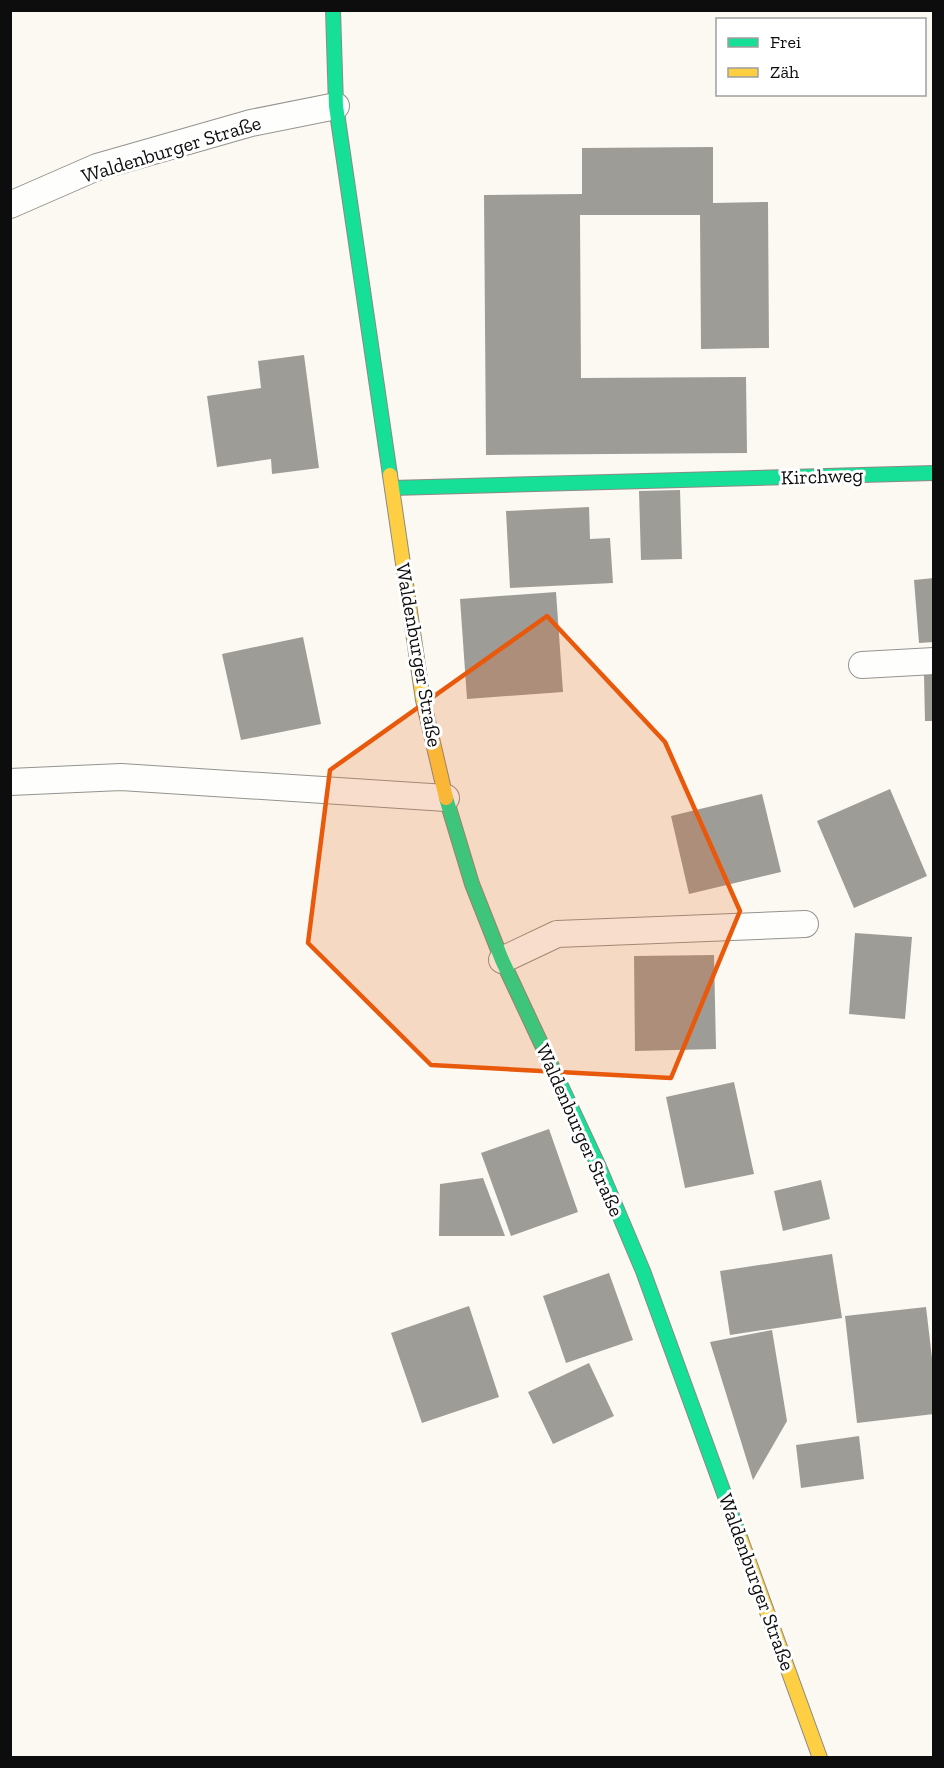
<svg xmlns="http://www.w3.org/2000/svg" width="944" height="1768" viewBox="0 0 944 1768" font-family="'Zilla Slab',serif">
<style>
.building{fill:#9e9c97}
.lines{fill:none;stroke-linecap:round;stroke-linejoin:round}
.lane-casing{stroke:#949390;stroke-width:28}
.fast-casing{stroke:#8b8a86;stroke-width:16}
.slow-casing{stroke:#8b8a86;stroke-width:16}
.lane{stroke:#fefefd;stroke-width:26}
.fast{stroke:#16e098;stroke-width:14}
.slow{stroke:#ffcf43;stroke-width:14}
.marked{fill:#e8590c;fill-opacity:0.2;stroke:#e8590c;stroke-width:4.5;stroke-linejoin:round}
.labels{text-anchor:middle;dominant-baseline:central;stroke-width:6;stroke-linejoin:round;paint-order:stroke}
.street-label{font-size:20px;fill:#0d0d0d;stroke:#fff}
</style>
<rect width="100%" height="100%" fill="#fbf9f1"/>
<!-- building -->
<g class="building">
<polygon points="713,147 713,203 768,202 769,348 701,349 700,215 580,215 581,378 746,377 747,453 486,455 484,195 582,194 582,148"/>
<polygon points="304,355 319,468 272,474 271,459 217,467 207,396 261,388 258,361"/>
<polygon points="680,490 682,559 641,560 639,491"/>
<polygon points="589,507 590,539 610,538 613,583 510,588 506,511"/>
<polygon points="934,578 934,642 919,643 914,580"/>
<polygon points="556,592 563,692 467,699 460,599"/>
<polygon points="303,637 321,724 241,740 222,654"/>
<polygon points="934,674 934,721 925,721 924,675"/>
<polygon points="890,789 927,876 854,908 817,821"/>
<polygon points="762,794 781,872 689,894 671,816"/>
<polygon points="855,933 912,937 905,1019 849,1014"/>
<polygon points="714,955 716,1049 635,1051 634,956"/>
<polygon points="734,1082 754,1174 685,1188 666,1097"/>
<polygon points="549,1129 578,1212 511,1236 481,1153"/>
<polygon points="483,1178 505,1236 439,1236 440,1184"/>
<polygon points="821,1180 830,1219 783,1231 774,1191"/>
<polygon points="832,1254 842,1318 730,1335 720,1271"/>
<polygon points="609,1273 633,1340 566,1363 543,1296"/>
<polygon points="469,1306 499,1397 422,1423 391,1333"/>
<polygon points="926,1307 934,1375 934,1414 857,1423 845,1316"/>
<polygon points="772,1330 787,1421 753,1480 710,1342"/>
<polygon points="589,1363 614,1416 553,1444 528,1392"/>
<polygon points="859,1436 864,1479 801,1488 796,1445"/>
</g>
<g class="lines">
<!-- lane casing -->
<g class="lane-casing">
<g id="lane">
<polyline points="10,205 97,167 251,123 336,106"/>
<polyline points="862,665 934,661"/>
<polyline points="10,782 121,777 446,798"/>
<polyline points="502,960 557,934 805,924"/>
</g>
</g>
<!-- fast casing -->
<g class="fast-casing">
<g id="fast">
<polyline points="333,10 336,106 390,475"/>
<polyline points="392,488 934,473"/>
<polyline points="446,798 472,884 502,960 599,1167 643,1271 741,1540"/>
</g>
</g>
<!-- slow casing -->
<g class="slow-casing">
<g id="slow">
<polyline points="390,475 423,700 446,798"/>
<polyline points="741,1540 820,1758"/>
</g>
</g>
<!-- lane -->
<use href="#lane" class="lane"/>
<!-- fast -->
<use href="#fast" class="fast"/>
<!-- slow -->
<use href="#slow" class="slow"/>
</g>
<!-- marked area -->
<path class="marked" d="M547 616 665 742 740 911 671 1078 431 1065 308 943 330 770Z"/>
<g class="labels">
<!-- street labels -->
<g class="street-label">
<text transform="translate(171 149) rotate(-17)">Waldenburger Straße</text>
<text transform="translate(822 476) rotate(-2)">Kirchweg</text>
<text transform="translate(419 655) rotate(80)">Waldenburger Straße</text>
<text transform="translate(580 1130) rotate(66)">Waldenburger Straße</text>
<text transform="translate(757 1582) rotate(70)">Waldenburger Straße</text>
</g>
</g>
<!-- border -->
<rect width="944" height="1768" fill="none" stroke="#0d0d0d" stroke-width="24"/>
<!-- legend -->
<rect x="716" y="18" width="210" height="78" fill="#ffffff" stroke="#9e9e9e" stroke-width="1.5"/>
<rect x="728" y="38" width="30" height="9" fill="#16e098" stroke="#9e9e9e" stroke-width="1.5"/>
<text x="770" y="48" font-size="18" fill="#0d0d0d">Frei</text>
<rect x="728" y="68" width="30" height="9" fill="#ffcf43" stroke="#9e9e9e" stroke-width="1.5"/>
<text x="770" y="78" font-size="18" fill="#0d0d0d">Zäh</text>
</svg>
